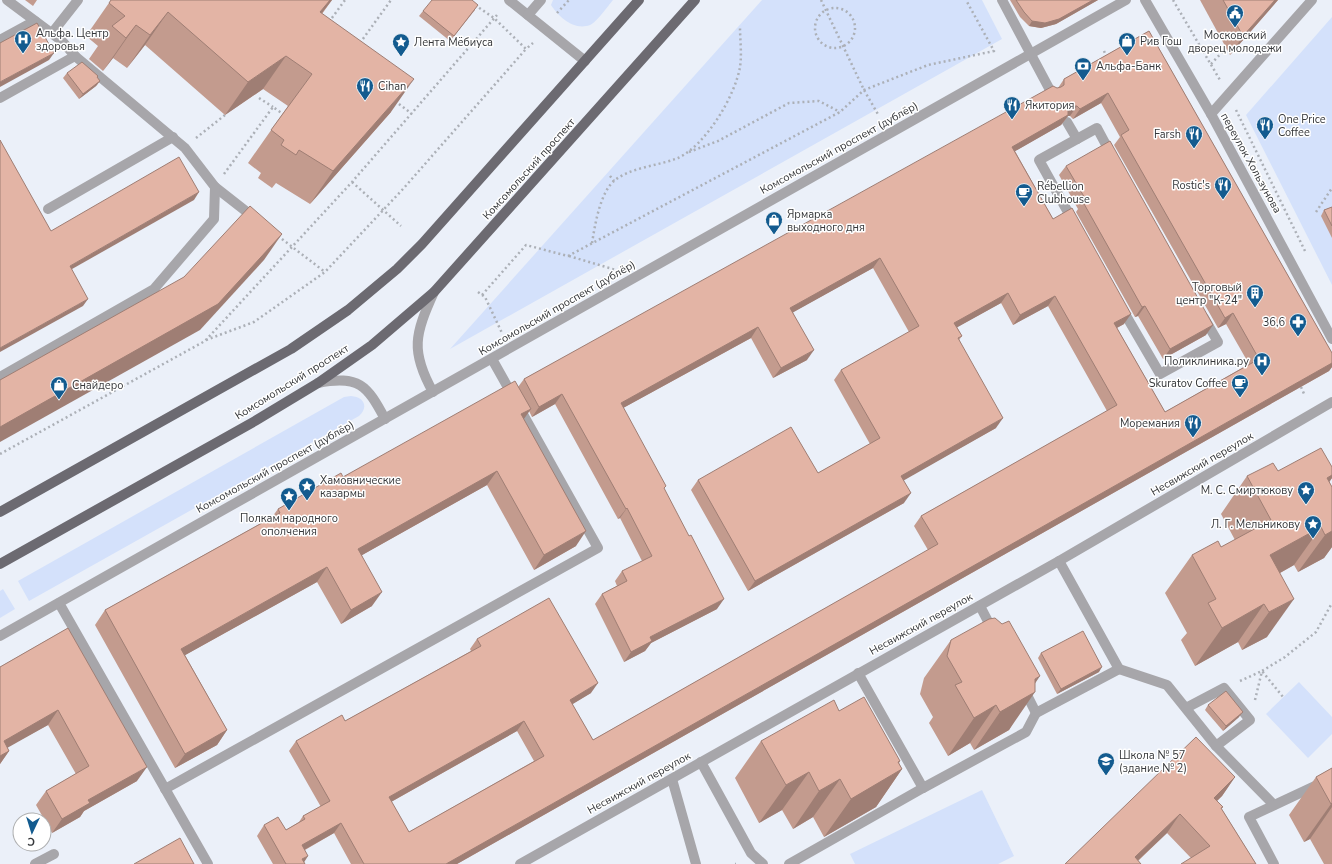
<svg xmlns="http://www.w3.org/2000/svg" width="1332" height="864" viewBox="0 0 1332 864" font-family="'Nunito Sans',sans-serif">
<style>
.green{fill:#d4e1fb}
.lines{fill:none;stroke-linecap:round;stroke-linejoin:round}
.path{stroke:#acb0b7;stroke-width:2.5;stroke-dasharray:2 3;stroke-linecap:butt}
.minor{stroke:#a7a6aa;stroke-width:10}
.major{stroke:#6c6a71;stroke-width:10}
.wall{fill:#c39b8e;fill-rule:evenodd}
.shaded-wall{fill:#9f7e74}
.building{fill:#e3b4a5;stroke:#9f7e74;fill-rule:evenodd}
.labels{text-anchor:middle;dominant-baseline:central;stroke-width:3;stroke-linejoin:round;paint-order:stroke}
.poi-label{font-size:11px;fill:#35373a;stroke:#fff;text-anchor:start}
.street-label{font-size:11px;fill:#35373a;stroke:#fff}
</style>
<rect width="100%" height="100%" fill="#ebf0f9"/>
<!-- green -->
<g class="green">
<path d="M553 0H613C608 6 596 23 590 25 574 31 559 17 551 5Z"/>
<polygon points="762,0 982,0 1002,39 450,349"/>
<polygon points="1332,17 1332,285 1246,115"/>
<path d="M351 396C364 397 369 407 359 416L29 601 18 581 344 397Z"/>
<polygon points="3,589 15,609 0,618 0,591"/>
<polygon points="1299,682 1332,717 1332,734 1308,758 1266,714"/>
<polygon points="982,790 1014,856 998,864 855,864 850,854"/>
</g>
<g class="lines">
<!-- path -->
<g class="path">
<polyline points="821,0 864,90 879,116"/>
<polyline points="1173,0 1220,80"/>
<polyline points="475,5 494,18 526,49 533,43"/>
<circle cx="835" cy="28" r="20"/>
<polyline points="557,13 569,0"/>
<polyline points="329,22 345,0"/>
<polyline points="360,43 391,0"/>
<polyline points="1104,51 1107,58"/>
<polyline points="1211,64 1228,46"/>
<polyline points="259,98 273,107"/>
<polyline points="395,101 412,114"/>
<polyline points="1236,110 1305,251"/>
<polyline points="196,138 225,115"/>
<polyline points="689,152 718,141 789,103 819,101 840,112"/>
<polyline points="224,174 273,107 283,114"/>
<polyline points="610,176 614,181"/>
<polyline points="352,182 401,226"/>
<polyline points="1316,212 1332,188"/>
<polyline points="278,236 325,272"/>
<path d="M592 243C595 225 600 192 615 180 632 167 658 166 678 158 706 145 735 96 740 67 742 54 740 40 740 27"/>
<polyline points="569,256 616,270"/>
<polyline points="478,292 485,297 502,333"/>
<polyline points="482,295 526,245 568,256 840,112 864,90 928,65 994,51 966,0"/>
<polyline points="206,340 254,322 325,272 403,189 526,49"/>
<polyline points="1301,387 1305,396"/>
<polyline points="0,454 205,341 352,182 497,15"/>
<polyline points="1240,681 1262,671 1283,697"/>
<polyline points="1255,700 1262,671 1285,657 1316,632 1332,603"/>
<polyline points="735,864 736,864"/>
</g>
<!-- minor -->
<g class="minor">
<polyline points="509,0 585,61"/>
<polyline points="1002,0 1051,92"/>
<polyline points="1145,0 1211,114 1332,339"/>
<polyline points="528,15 541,0"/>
<polyline points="52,33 78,0"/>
<polyline points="0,40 35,21"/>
<polyline points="0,98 75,56"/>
<polyline points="1211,114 1312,0"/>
<polyline points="1067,122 1077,139 1097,128 1112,156"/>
<polyline points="215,187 256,219"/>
<polyline points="48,209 173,137"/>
<polyline points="1074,223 1039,160 1077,139"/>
<polyline points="1121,307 1160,374 1218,342 1204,318"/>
<polyline points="0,377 154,289 214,219 215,187 185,148 75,56 62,41 7,0"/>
<path d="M318 383C359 375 367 385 385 419"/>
<path d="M433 392C410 351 415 334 434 292"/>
<polyline points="59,603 208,864"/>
<polyline points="980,606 993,631"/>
<polyline points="0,636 1126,0"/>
<polyline points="1119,669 1167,685 1216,746 1274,805"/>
<polyline points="858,673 923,788 1026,732 1036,713"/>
<polyline points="1024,689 1036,713 1119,669 1059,561"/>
<polyline points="1186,708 1224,688 1250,720 1216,746"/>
<polyline points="701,762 751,853 763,864"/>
<polyline points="672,779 696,864"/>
<polyline points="165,789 598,548 492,359"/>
<polyline points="35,864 54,854"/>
<polyline points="520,864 1059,561 1332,402"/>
<polyline points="789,864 923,788"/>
<polyline points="1274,864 1249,817 1332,778"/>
</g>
<!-- major -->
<g class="major">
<polyline points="0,512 291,349 348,310 397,269 422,244 639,0"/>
<polyline points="0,564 255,421 318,383 372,345 434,292 695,0"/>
</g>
</g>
<!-- wall -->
<g class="wall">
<polygon points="25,0 37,0 33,6"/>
<polygon points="111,0 332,0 322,14 391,112 310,204 276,183 272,188 258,178 261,173 248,163 288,106 263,89 225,115 145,45 127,68 113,58 103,71 89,59 98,46 86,36"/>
<polygon points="1010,0 1098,0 1056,24 1041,28 1029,26 1020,17"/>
<polygon points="1200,0 1278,0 1230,55"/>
<polygon points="475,10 450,41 419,16 423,11"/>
<path d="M1149 31 1332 353V367L1329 371 457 864H351L334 833 305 850 304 862 305 864H273L257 836 264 825 286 830 299 822 303 816 321 807 289 751 296 741 345 721 471 651 470 649 477 639 591 693 572 704 593 740 928 550 914 526 921 516 1107 411 1048 306 1013 325 1001 303 957 327 962 336 959 340 996 428 903 480 904 503 748 591 691 490 698 480 818 473 870 444 834 380 841 370 909 332 873 268 793 312 807 360 773 378 751 338 623 408 664 489 717 609 651 643 645 651 624 662 595 604 602 594 617 586 615 581 622 571 642 561 620 518 618 519 555 404 532 417 529 411 523 419 576 546 534 570 487 485 362 555 372 606 341 624 317 582 185 655 227 730 217 745 175 768 95 625 105 610 272 517 278 509 343 477 518 387 524 379 1058 88 1064 79ZM1101 103 1120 137 1114 145 1218 328 1226 324 1249 364 1165 412 1117 328 1124 324 1053 219 1015 151 1061 125 1068 116H1070L1073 119ZM517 731 534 761 409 832 391 802Z"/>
<polygon points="67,73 97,77 100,81 96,86 79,99 63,78"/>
<polygon points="1066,166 1206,335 1163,359 1138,316 1135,317 1076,212 1078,209 1059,175"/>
<polygon points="1332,207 1332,238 1321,216 1324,210"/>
<polygon points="1332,467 1332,478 1329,482 1332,487 1332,547 1324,558 1298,572 1294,565 1280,573 1267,637 1242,650 1238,642 1195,666 1181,640 1187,633 1165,593 1192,555 1221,547 1235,540 1221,514 1247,476 1278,471"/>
<polygon points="68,628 137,781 84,811 80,817 52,833 36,805 46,791 76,774 48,725 7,747 9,751 0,764 0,667"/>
<polygon points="951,640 1035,683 1009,730 974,750 970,743 948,756 929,723 933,717 920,694 924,678"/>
<polygon points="1041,653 1099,672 1057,694 1038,658"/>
<polygon points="1208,705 1239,717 1223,731 1205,710"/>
<polygon points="839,711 900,761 899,763 902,769 876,807 824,837 813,817 793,829 782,810 759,823 735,778 761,741"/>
<polygon points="1332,768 1332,864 1324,864 1310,839 1304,842 1289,815 1316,777"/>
<polygon points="1235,777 1222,796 1217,801 1223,807 1221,808 1256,864 1191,858 1167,833 1138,861 1065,864"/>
</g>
<!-- shaded-wall -->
<g class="shaded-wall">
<polygon points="330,0 332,0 297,45 320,12"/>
<polygon points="1093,0 1098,0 1056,24 1041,28 1029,26 1032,21"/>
<polygon points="1275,0 1278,0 1230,55 1243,36"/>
<polygon points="168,12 145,45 127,68 150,35"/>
<polygon points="136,25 113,58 103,71 126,38"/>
<polygon points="54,53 49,60 0,87 0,82"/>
<polygon points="286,56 263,89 225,115 248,82"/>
<polygon points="414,79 391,112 310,204 333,171"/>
<polygon points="100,81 96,86 79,99 83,94"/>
<polygon points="1108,93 1101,103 1073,119 1080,109"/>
<polygon points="1071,106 1077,106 1070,116 1068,116 1061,125 1005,157 1012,147 1068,109"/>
<polygon points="199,192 194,200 65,273 70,266"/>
<polygon points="282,234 264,260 200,330 0,442 0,427"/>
<polygon points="880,258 873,268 783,318 790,308"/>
<polygon points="1008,293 1001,303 947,333 954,323"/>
<polygon points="1055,296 1048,306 1013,325 1020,315"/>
<polygon points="88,299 83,306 0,352 0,348"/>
<polygon points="1145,306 1138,316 1135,317 1142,307"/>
<polygon points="1233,313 1226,324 1218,328 1225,318"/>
<polygon points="1131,314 1124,324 1107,333 1114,323"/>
<polygon points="1213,325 1206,335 1163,359 1170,349"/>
<polygon points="758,327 751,338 614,413 621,403"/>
<polygon points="814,350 807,360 773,378 781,368"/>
<polygon points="1332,363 1332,367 1329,371 457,864 446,864"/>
<polygon points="562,394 555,404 532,417 539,407"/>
<polygon points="531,409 521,423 521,414"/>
<polygon points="1003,418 996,428 894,486 901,476"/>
<polygon points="497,471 487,485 348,563 358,549"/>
<polygon points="1332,475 1332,478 1309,511 1327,478"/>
<polygon points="911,493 904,503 748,591 755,581"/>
<polygon points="627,508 620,518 618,519 626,509"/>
<polygon points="1321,527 1294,565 1244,593 1270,555"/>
<polygon points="586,531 576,546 534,570 544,555"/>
<polygon points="1332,531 1332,547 1324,558 1298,572 1325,535"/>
<polygon points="327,567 317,582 171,663 181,649"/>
<polygon points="382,592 372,606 341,624 351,610"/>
<polygon points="724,599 717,609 651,643 645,651 624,662 631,652 650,637"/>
<polygon points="1294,599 1267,637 1242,650 1269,612"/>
<polygon points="1264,604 1238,642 1195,666 1222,628"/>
<polygon points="1102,667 1099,672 1057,694 1061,689"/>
<polygon points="1040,676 1026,697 1035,692 1009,730 974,750 1000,712 1035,679"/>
<polygon points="598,683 591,693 563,710 570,700"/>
<polygon points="996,705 970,743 948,756 974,718"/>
<polygon points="58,710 48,725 0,752 4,741"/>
<polygon points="1243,712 1239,717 1223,731 1226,726"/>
<polygon points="524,721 517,731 382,807 389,797"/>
<polygon points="227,730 217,745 175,768 185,754"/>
<polygon points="9,751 0,764 0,756"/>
<polygon points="900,761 889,777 902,769 876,807 824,837 851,799"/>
<polygon points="147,767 137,781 84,811 80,817 52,833 62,819 88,800"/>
<polygon points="809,772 782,810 759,823 786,785"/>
<polygon points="1235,777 1222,796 1201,816 1214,798"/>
<polygon points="840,779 813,817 793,829 819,791"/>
<polygon points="1332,803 1332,807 1310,839 1304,842 1331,804"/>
<polygon points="1180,814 1167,833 1134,864 1135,857"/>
<polygon points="341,823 334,833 295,855 302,845"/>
<polygon points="308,856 303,864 302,859"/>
</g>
<!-- building -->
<g class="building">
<polygon points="111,0 330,0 320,12 414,79 333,171 299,150 296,155 281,145 284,140 271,130 312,74 286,56 248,82 168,12 150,35 136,25 126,38 112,26 125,16 109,3"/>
<polygon points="432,0 472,0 478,5 454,36 423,11"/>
<polygon points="1016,0 1093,0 1059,19 1045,23 1032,21 1024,12"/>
<polygon points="1223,0 1275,0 1243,36"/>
<polygon points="37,23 54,53 0,82 0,43"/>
<path d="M1149 31 1332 353V363L446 864H364L341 823 302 845 308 856 302 859 305 864H286L264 825 278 817 286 830 305 819 303 816 330 801 296 741 342 715 345 721 481 646 477 639 549 598 598 683 570 700 593 740 938 544 921 516 1117 405 1055 296 1020 315 1008 293 954 323 962 336 958 338 1003 418 901 476 911 493 755 581 698 480 791 427 818 473 880 438 841 370 919 326 880 258 790 308 814 350 781 368 758 327 621 403 660 475 666 486 664 488 689 536 691 535 724 599 650 637 652 641 631 652 602 594 627 581 622 571 652 556 627 508 626 509 562 394 539 407 524 379 1053 86 1057 88 1061 87 1064 85V79ZM1108 93 1129 130 1121 135 1225 318 1233 313 1259 359 1165 412 1114 323 1131 314 1072 208 1053 219 1012 147 1068 115V109L1071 106H1077L1080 109ZM524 721 544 756 409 832 389 797Z"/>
<polygon points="82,62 98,76 97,77 100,81 83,94 67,73"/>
<polygon points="0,140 51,231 179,157 199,192 70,266 88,299 0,348"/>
<polygon points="1110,141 1213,325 1170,349 1145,306 1142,307 1083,202 1086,200 1066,166"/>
<polygon points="250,206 282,234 218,304 0,427 0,380 184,277"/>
<polygon points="1332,207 1332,226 1324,210"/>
<polygon points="515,381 531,409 521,414 586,531 544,555 497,471 358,549 382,592 351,610 327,567 181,649 227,730 185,754 105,610 280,513 278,509 341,473 343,477"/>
<polygon points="1321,448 1332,467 1332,475 1327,478 1332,487 1332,531 1325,535 1321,527 1270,555 1294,599 1269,612 1264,604 1222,628 1208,603 1216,599 1192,555 1218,541 1221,547 1271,520 1247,476 1273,463 1278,471"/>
<polygon points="995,618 1002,624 1009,621 1040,676 1035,679 1035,692 1000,712 996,705 974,718 955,685 962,682 947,656 951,640 989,619"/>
<polygon points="68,628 147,767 88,800 90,803 62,819 46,791 89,766 58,710 4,741 9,751 0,756 0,667"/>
<polygon points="1083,631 1102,667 1061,689 1041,653"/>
<polygon points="1226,691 1243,712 1226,726 1208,705"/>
<polygon points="864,697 900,761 898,762 902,769 851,799 840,779 819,791 809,772 786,785 761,741 834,700 839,711"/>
<polygon points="1196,737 1235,777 1214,798 1223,807 1221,808 1256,864 1181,864 1210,846 1180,814 1135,857 1141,864 1065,864"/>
<polygon points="1332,768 1332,803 1331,804 1316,777"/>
<polygon points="180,838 194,864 134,864"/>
</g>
<!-- icons -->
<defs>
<g id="civic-pin" transform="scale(0.9)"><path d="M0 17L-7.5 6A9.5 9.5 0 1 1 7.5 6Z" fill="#135b8f" stroke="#fff"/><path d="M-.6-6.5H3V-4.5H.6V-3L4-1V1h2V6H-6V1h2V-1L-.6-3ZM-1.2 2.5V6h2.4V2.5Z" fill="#fff"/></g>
<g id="hospital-pin" transform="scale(0.9)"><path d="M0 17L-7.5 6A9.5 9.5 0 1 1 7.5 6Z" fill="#135b8f" stroke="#fff"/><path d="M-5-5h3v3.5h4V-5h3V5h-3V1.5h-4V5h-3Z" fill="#fff"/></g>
<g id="shop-pin" transform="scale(0.9)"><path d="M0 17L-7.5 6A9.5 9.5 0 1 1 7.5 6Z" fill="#135b8f" stroke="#fff"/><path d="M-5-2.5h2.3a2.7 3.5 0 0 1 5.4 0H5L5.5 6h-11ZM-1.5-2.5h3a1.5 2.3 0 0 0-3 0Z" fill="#fff"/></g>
<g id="sight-pin" transform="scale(0.9)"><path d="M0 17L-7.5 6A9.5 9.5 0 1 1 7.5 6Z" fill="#135b8f" stroke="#fff"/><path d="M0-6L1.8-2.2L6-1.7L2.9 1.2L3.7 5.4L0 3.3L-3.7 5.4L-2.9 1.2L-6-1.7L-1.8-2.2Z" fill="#fff"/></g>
<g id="bank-pin" transform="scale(0.9)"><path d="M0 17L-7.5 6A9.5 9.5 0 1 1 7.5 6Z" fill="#135b8f" stroke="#fff"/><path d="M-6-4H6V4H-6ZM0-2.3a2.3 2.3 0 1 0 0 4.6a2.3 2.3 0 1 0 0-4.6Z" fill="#fff"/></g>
<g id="restaurant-pin" transform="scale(0.9)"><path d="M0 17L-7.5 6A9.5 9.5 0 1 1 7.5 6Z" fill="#135b8f" stroke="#fff"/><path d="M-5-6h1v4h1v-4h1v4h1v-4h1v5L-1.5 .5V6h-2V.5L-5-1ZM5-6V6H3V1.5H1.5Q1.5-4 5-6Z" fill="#fff"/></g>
<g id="cafe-pin" transform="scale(0.9)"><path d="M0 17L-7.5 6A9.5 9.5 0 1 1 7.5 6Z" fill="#135b8f" stroke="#fff"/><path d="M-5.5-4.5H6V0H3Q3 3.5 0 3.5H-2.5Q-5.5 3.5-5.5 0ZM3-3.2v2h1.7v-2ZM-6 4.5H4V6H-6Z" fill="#fff"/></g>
<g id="building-pin" transform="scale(0.9)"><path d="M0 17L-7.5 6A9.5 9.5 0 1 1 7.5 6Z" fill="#135b8f" stroke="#fff"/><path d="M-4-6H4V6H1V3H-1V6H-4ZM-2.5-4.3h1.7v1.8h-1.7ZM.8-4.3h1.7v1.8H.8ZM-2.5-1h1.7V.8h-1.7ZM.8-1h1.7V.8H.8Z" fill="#fff"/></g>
<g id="pharmacy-pin" transform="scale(0.9)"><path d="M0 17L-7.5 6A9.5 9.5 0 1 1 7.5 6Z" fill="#135b8f" stroke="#fff"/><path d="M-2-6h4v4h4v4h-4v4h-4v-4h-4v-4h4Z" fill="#fff"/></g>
<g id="school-pin" transform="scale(0.9)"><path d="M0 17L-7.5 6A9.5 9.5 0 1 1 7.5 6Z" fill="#135b8f" stroke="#fff"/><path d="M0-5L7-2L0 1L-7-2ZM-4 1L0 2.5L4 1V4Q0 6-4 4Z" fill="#fff"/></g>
</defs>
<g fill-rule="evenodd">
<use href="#civic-pin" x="1235" y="13"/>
<use href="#hospital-pin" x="23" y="39"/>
<use href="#shop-pin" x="1127" y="41"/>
<use href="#sight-pin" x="401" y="42"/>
<use href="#bank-pin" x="1083" y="66"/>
<use href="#restaurant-pin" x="365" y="86"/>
<use href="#restaurant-pin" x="1012" y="105"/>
<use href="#restaurant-pin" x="1265" y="125"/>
<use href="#restaurant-pin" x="1194" y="134"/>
<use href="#restaurant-pin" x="1223" y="185"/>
<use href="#cafe-pin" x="1024" y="192"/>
<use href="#shop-pin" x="774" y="220"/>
<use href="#building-pin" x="1255" y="293"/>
<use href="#pharmacy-pin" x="1298" y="322"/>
<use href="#hospital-pin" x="1262" y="361"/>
<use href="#cafe-pin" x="1240" y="383"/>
<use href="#shop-pin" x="59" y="385"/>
<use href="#restaurant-pin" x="1193" y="423"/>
<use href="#sight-pin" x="307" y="486"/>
<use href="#sight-pin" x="1306" y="490"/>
<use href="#sight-pin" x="289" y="496"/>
<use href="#sight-pin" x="1313" y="524"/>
<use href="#school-pin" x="1106" y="761"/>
</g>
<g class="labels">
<!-- poi labels -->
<g class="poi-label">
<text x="36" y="33">Альфа. Центр<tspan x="36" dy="13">здоровья</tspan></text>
<text x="1235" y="35" text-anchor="middle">Московский<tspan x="1235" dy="13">дворец молодежи</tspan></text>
<text x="1140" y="41">Рив Гош</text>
<text x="414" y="42">Лента Мёбиуса</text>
<text x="1096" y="66">Альфа-Банк</text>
<text x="378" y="86">Cihan</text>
<text x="1025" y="105">Якитория</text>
<text x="1278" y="119">One Price<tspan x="1278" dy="13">Coffee</tspan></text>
<text x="1181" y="134" text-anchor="end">Farsh</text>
<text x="1210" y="185" text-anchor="end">Rostic's</text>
<text x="1037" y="186">Rébellion<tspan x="1037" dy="13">Clubhouse</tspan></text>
<text x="787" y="214">Ярмарка<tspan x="787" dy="13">выходного дня</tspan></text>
<text x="1242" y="287" text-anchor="end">Торговый<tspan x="1242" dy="13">центр "К-24"</tspan></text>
<text x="1285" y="322" text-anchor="end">36,6</text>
<text x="1249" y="361" text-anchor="end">Поликлиника.ру</text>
<text x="1227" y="383" text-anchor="end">Skuratov Coffee</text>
<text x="72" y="385">Снайдеро</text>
<text x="1180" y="423" text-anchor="end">Моремания</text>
<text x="320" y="480">Хамовнические<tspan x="320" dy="13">казармы</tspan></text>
<text x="1293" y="490" text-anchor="end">М. С. Смиртюкову</text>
<text x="289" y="518" text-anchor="middle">Полкам народного<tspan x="289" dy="13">ополчения</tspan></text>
<text x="1300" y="524" text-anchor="end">Л. Г. Мельникову</text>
<text x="1119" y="755">Школа № 57<tspan x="1119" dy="13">(здание № 2)</tspan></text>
</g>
<!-- street labels -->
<g class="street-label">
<text transform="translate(839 148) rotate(-29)">Комсомольский проспект (дублёр)</text>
<text transform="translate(1251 163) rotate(61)">переулок Хользунова</text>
<text transform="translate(529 169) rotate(-48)">Комсомольский проспект</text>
<text transform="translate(557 308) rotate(-30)">Комсомольский проспект (дублёр)</text>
<text transform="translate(292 382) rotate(-32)">Комсомольский проспект</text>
<text transform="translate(1202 464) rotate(-30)">Несвижский переулок</text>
<text transform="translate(275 467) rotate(-29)">Комсомольский проспект (дублёр)</text>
<text transform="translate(921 624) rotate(-29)">Несвижский переулок</text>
<text transform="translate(639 783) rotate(-29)">Несвижский переулок</text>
</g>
</g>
<!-- north arrow -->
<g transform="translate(32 832) rotate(184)"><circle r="19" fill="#ffffff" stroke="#aeafb0"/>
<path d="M0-3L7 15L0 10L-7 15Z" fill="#135b8f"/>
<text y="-6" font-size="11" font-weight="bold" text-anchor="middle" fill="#35373a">С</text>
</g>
</svg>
